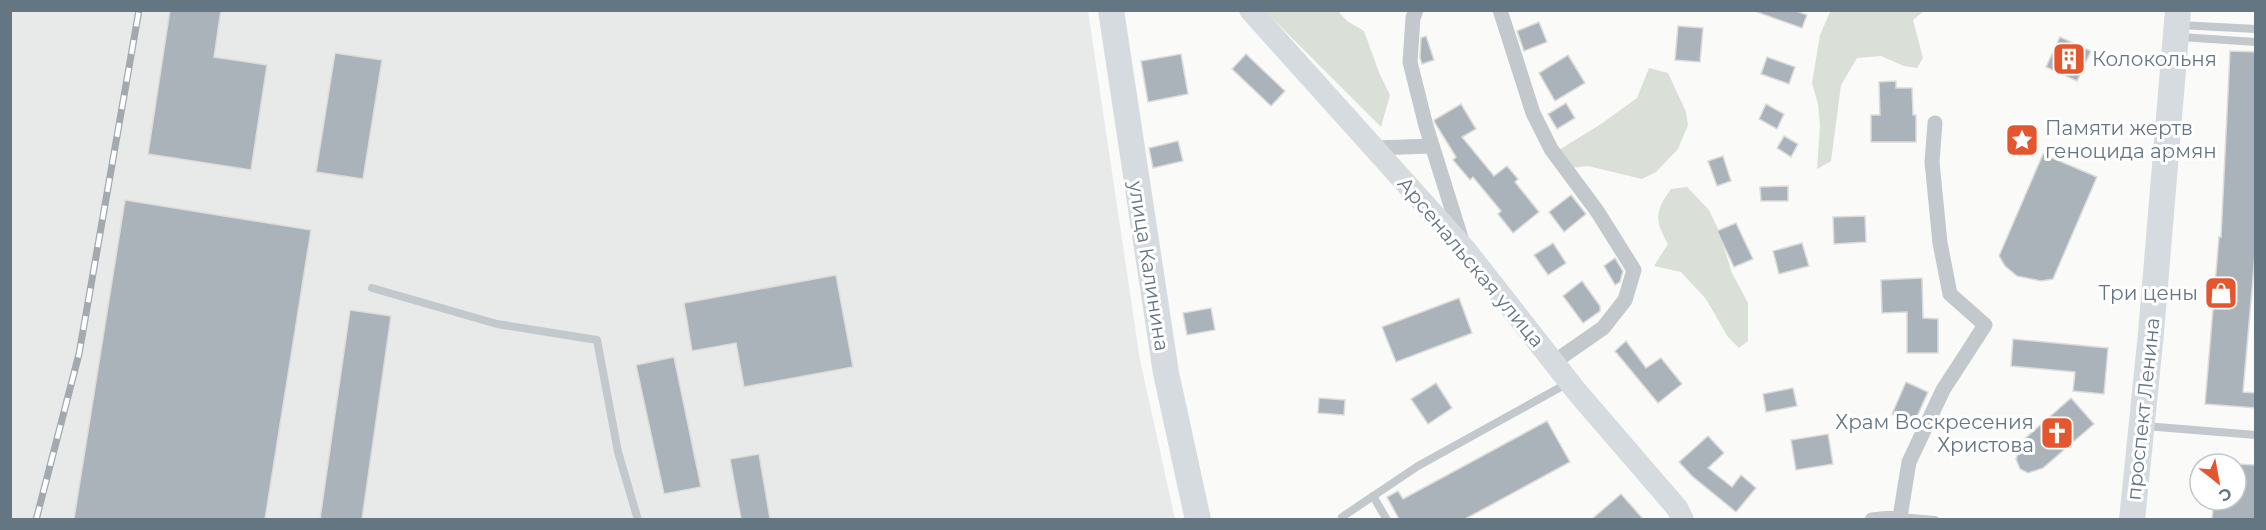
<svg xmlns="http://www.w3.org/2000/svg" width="2266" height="530" viewBox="0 0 2266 530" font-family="Montserrat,sans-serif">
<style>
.built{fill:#e8e9e9}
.green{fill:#dadfd7}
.building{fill:#aab3b9;stroke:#dcdcda;stroke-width:1.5}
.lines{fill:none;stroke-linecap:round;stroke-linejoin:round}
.lane{stroke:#c3c8cc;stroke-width:8}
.street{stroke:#c3c8cc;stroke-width:15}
.secondary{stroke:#d6dbdf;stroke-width:22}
.primary{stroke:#d6dbdf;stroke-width:26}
.rail-casing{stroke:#a2aab0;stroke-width:7}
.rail{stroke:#fff;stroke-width:4.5;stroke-dasharray:14;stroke-linecap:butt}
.labels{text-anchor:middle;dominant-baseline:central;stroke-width:6;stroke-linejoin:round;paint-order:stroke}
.poi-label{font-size:20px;fill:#657683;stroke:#fff;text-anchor:start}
.street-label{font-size:20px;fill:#657683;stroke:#fff}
</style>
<rect width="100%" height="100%" fill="#fafaf8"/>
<!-- built -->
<polygon class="built" points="10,11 1088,11 1140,360 1175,519 11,519"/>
<!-- green -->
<g class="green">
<polygon points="1831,10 1924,11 1913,20 1923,58 1917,68 1904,66 1881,56 1857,58 1841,85 1831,161 1817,169 1820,125 1818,104 1812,83 1820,35"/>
<polygon points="1265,11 1338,11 1347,21 1364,31 1380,75 1390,95 1381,127"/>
<polygon points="1649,68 1668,73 1686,112 1688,125 1678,149 1656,172 1642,179 1588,166 1570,168 1559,150 1601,124 1637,98"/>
<path d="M1687 187 1709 210 1718 229 1732 273 1748 303V341L1739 348 1728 337 1706 299 1681 272 1654 266 1668 244C1654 220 1655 211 1671 189Z"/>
</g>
<!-- building -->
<g class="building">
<polygon points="170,10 221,10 214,57 267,65 251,170 148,154"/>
<polygon points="1757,10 1794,10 1807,15 1802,28 1757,12"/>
<polygon points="1539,22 1547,42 1524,51 1517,31"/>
<polygon points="1678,26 1703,28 1700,62 1675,60"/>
<polygon points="1426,36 1434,60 1422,64 1420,58 1421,38"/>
<polygon points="2060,37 2091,51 2077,81 2046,67"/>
<polygon points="2230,51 2256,52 2256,243 2243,392 2256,393 2256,408 2205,404 2219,237 2221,237"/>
<polygon points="335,53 382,60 363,179 316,172"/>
<polygon points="1181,54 1188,94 1148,102 1141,61"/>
<polygon points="1246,54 1285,91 1271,106 1232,69"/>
<polygon points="1568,55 1585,83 1555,101 1539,73"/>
<polygon points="1767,57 1795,67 1789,84 1761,74"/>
<polygon points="1896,81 1896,88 1912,88 1913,115 1916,115 1916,142 1871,142 1871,115 1880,115 1879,82"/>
<polygon points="1566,103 1575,118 1557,129 1548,114"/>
<polygon points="1461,104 1476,129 1462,137 1494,176 1507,166 1518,179 1515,182 1539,212 1513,233 1498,214 1501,211 1473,177 1470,180 1453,160 1456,157 1435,123 1434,120"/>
<polygon points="1766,104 1784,114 1777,129 1759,119"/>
<polygon points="1784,136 1798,144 1791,157 1777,148"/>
<polygon points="1178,141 1183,161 1153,168 1149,148"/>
<polygon points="2043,154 2097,177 2053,279 2041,281 2017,276 2005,266 1999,256"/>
<polygon points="1723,156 1731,181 1717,186 1708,161"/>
<polygon points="1788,186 1788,201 1761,201 1760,187"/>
<polygon points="1571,195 1586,214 1564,232 1549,212"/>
<polygon points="125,200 311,230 265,519 74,519"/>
<polygon points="1865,216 1866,242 1834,244 1833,217"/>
<polygon points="1736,223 1753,259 1734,267 1717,231"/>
<polygon points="1553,243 1566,263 1548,275 1534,255"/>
<polygon points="1802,243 1809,266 1779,274 1773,251"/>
<polygon points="1615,258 1623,271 1620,282 1615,285 1604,266"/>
<polygon points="836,275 853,367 744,387 736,343 692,351 684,303"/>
<polygon points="1922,278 1923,318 1938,319 1938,353 1907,353 1907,312 1882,313 1881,280"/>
<polygon points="1582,281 1600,306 1600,311 1583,323 1563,296"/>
<polygon points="1459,298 1472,333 1396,362 1382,327"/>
<polygon points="1211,308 1215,330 1187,335 1183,313"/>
<polygon points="350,310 391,316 362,519 320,519"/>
<polygon points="2013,339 2108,348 2104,394 2073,391 2075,372 2011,366"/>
<polygon points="1626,341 1646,368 1661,358 1682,384 1658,403 1615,351"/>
<polygon points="674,357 701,487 664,494 636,365"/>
<polygon points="1906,382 1928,392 1914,423 1892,414"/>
<polygon points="1436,383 1452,408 1428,424 1411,399"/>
<polygon points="1793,388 1797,406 1766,412 1763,394"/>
<polygon points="1319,398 1345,400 1344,415 1318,413"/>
<polygon points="2071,398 2094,424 2043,468 2028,473 2020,469 2016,459 2022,444 2021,442"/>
<polygon points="1547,421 1570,462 1465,519 1399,519 1387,497 1398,491 1403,499"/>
<polygon points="1828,434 1833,464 1796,470 1791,440"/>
<polygon points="1708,436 1724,453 1708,468 1732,487 1741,475 1756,488 1736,512 1692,476 1679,462"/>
<polygon points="759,454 770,519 741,519 730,459"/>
<polygon points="2236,464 2256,465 2256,519 2212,519 2214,500 2236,500"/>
<polygon points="1621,494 1643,519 1592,519"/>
</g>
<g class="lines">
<!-- lane -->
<g class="lane">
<polyline points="2179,25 2256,29"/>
<polyline points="2180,37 2256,42"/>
<polyline points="372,288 497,324 597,340 618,452 638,520"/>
<polyline points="2145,426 2256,435"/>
<polyline points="1373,496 1387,520"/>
<polyline points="1342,517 1418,466 1568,383"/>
<polyline points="1900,517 1935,520"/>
</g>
<!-- street -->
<g class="street">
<polyline points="1416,10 1413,18 1410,62 1426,126 1462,241"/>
<polyline points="1500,10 1533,113 1551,149 1597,211 1634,270 1625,300 1603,328 1554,362"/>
<polyline points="1375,148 1432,146"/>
<polyline points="1872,520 1900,517 1909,462 1943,390 1985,325 1950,294 1940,243 1932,162 1935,123"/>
</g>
<!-- secondary -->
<polyline class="secondary" points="1250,10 1465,249 1577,392 1677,508 1683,520"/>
<!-- primary -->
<g class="primary">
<polyline points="1111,10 1166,373 1198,520"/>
<polyline points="2132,520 2151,333 2178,10"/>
</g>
<!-- rail casing -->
<g class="rail-casing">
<polyline id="rail" points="36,520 79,354 139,10"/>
</g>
<!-- rail -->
<use href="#rail" class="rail"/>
</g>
<!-- icons -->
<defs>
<g id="building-square" transform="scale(1.725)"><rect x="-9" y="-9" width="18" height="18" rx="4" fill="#e4572e" stroke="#fff"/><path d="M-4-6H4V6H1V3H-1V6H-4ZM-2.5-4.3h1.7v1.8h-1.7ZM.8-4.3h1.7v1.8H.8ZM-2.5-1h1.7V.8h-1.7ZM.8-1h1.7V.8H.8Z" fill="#fff"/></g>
<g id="sight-square" transform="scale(1.725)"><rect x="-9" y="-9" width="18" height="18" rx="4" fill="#e4572e" stroke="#fff"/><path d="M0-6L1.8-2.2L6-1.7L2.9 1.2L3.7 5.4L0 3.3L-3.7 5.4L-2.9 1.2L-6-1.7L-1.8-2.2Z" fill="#fff"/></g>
<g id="shop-square" transform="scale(1.725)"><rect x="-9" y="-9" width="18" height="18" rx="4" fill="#e4572e" stroke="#fff"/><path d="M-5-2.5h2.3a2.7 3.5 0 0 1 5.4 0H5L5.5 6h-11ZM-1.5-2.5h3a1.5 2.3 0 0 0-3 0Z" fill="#fff"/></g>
<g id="church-square" transform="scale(1.725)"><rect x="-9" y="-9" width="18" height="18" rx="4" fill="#e4572e" stroke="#fff"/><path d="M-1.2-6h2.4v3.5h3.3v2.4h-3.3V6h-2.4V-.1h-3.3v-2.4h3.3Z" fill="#fff"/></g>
</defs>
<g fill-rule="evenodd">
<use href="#building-square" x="2069" y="59"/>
<use href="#sight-square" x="2022" y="140"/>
<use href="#shop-square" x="2221" y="293"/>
<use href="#church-square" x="2057" y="433"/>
</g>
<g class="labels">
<!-- poi labels -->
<g class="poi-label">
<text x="2092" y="59">Колокольня</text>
<text x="2045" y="128">Памяти жертв<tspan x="2045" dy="23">геноцида армян</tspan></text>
<text x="2198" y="293" text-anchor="end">Три цены</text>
<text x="2034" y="422" text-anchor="end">Храм Воскресения<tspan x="2034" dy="23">Христова</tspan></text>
</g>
<!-- street labels -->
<g class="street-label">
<text transform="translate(1471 262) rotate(50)">Арсенальская улица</text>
<text transform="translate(1149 266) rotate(81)">улица Калинина</text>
<text transform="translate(2143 409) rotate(-84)">проспект Ленина</text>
</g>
</g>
<!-- border -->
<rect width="2266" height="530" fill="none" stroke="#657683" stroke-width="24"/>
<!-- north arrow -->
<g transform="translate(2218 482) rotate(149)"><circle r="28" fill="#ffffff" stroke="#c1c8cd" stroke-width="1.5"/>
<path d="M0-4.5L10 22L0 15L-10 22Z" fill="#e4572e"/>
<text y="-9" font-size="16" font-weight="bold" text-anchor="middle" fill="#657683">С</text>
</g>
</svg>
